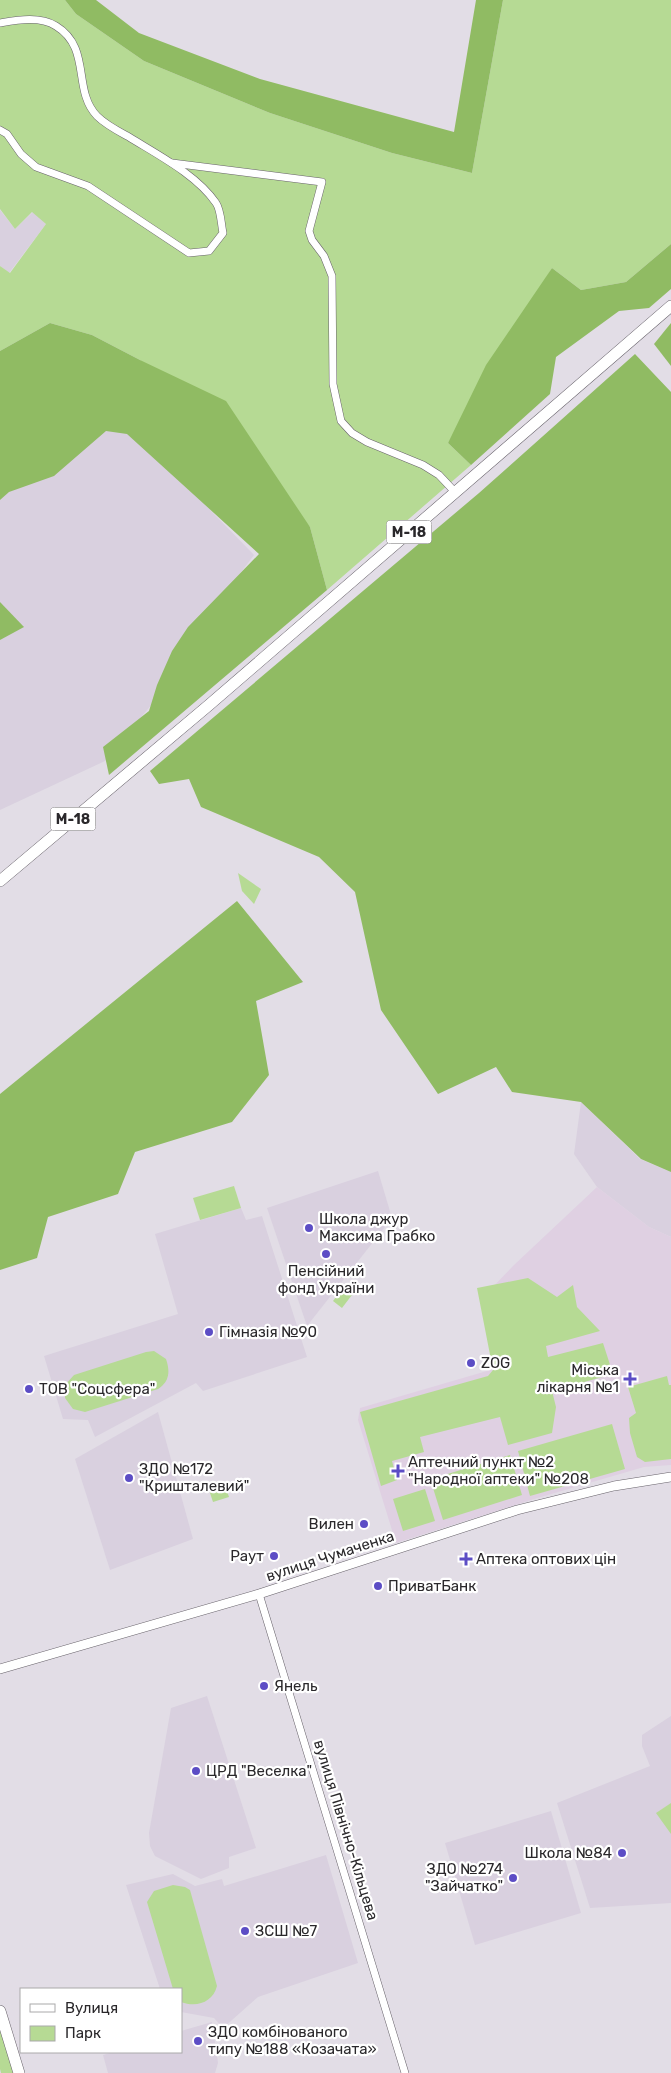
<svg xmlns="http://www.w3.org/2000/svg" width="671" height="2073" viewBox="0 0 671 2073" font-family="Rubik,sans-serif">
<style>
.built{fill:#d9d0df}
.medical{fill:#dfd0e2}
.green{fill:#b6da94}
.forest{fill:#90bb63}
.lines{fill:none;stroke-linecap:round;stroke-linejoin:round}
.minor-casing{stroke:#67626a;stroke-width:8}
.tertiary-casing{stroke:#67626a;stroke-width:10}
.primary-casing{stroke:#67626a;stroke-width:12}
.trunk-casing{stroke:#67626a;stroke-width:12}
.minor{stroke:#fff;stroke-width:7}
.tertiary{stroke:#fff;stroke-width:9}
.primary{stroke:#fff;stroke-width:11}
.trunk{stroke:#fff;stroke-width:11}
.poi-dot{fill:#5c4dc5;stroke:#fff;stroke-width:2}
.labels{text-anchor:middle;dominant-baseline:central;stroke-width:4.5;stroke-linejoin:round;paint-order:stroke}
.shield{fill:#fff;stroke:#6a686b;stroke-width:1}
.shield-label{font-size:14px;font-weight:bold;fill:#2a282b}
.poi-label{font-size:15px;fill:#2a282b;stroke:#fff;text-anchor:start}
.street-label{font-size:15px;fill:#2a282b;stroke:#fff}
</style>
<rect width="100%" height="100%" fill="#e2dde6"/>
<!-- built -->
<g class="built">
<polygon points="0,210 15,229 33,212 46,224 9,273 0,266"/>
<polygon points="101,398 254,555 185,646 180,670 105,761 0,810 0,486"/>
<polygon points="581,1102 640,1159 671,1172 671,1237 649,1227 597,1187 574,1154"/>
<polygon points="378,1171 392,1218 307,1326 267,1208"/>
<polygon points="241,1208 246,1220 262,1216 307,1357 203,1391 196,1383 95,1437 88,1420 63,1419 44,1356 178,1314 155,1234"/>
<polygon points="158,1412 193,1539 110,1570 75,1459"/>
<polygon points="207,1696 256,1848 229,1857 229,1868 201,1879 155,1856 150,1846 149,1833 171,1708"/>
<polygon points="671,1716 671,1903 590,1908 557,1803 650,1766 642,1746 642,1735"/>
<polygon points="551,1811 581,1913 475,1945 445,1843"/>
<polygon points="326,1855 358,1963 258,1997 223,2028 214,2018 181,2012 181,1989 160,1989 126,1885 173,1874 195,1886 222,1879 224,1886"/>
<polygon points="212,2022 218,2063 215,2073 108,2073 103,2055 113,2052 181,2052 181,2031"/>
</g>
<!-- medical -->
<polygon class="medical" points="597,1187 649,1227 671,1237 671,1465 644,1467 534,1499 396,1543 358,1420 360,1408 504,1366 488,1292 514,1265"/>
<!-- green -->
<g class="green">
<polygon points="0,0 65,0 76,14 144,61 270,113 392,153 472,173 503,0 671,0 671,244 626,282 581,290 552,268 448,443 471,465 327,590 310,527 140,360 92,335 50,323 0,351 0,266 10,273 46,224 32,212 15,229 0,209"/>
<polygon points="238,873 261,889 254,904 242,891"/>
<polygon points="234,1186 241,1208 200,1220 193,1198"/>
<polygon points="528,1278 557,1297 573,1285 577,1307 600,1331 546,1346 548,1357 603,1343 613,1374 552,1391 556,1407 552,1433 508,1445 500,1417 420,1437 424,1452 392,1461 397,1480 381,1486 360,1412 488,1376 493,1370 477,1288"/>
<polygon points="346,1284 355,1291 342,1308 333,1301"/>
<path d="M154 1351 166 1359C170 1371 170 1381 158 1389L85 1412 73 1409 65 1398V1385L74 1375 146 1352Z"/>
<polygon points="667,1376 669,1385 671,1385 671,1459 645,1462 637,1457 630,1433 629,1418 636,1413 628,1387"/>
<polygon points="612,1424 625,1469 530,1496 518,1451"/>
<polygon points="510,1455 522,1495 443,1520 433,1488 441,1476"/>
<polygon points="224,1482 229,1497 213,1502 208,1487"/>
<polygon points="425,1489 435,1521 403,1531 393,1499"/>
<polygon points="671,1803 671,1834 656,1813"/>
<path d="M173 1885 185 1887 190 1890 217 1986C213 2002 197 2008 181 2002V1989H173L147 1902 154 1891Z"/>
<polygon points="0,2024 15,2073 1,2073 0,2069"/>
</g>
<!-- forest -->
<g class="forest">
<polygon points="65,0 96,0 139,33 260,79 454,132 476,0 503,0 472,173 392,153 270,113 144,61 76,14"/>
<polygon points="671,244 671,289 649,308 619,311 556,357 550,394 471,465 448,443 486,365 552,268 581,290 626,282"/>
<polygon points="50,323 92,335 140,360 226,401 310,527 327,590 109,775 103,747 149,711 157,685 172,651 188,627 259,554 127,434 106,431 54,476 9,492 0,500 0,351"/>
<polygon points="671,323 671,366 654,344"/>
<polygon points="635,354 671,392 671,1172 641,1159 581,1102 512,1092 496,1067 438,1094 381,1010 355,892 319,857 201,807 189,779 159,784 150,771 479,493"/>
<polygon points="0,602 24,627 0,640"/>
<polygon points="237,901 303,982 256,1001 269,1075 232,1122 135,1152 118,1194 48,1217 37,1258 0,1270 0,1094"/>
</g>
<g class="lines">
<!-- minor casing -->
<g class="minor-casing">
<g id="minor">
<path d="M0 23C18 20 40 16 56 26 92 48 72 90 97 116 106 125 118 131 129 137 158 155 197 175 216 203 221 210 221 224 223 233L209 251 189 253 88 186 36 167 21 154 7 134 0 130"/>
<polyline points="172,163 322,182 309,231 312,240 324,256 332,276 333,384 341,421 352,433 367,442 423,465 439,475 455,492"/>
<polyline points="259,1594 405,2073"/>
</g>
</g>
<!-- tertiary casing -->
<g class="tertiary-casing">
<polyline id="tertiary" points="0,1669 259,1594 517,1510 614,1486 671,1477"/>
</g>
<!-- primary casing -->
<g class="primary-casing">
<polyline id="primary" points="0,2011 19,2073"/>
</g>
<!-- trunk casing -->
<g class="trunk-casing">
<polyline id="trunk" points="0,881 209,705 671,306"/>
</g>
<!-- minor -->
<use href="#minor" class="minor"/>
<!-- tertiary -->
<use href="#tertiary" class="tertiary"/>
<!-- primary -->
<use href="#primary" class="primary"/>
<!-- trunk -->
<use href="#trunk" class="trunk"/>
</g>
<!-- markers -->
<g class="poi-dot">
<circle cx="309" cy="1228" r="5"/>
<circle cx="326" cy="1254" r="5"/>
<circle cx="209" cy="1332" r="5"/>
<circle cx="471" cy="1363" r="5"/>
<path d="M627.5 1371.5h5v5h5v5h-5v5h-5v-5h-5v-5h5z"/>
<circle cx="29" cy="1389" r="5"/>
<path d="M395.5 1463.5h5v5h5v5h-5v5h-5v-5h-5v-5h5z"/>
<circle cx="129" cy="1478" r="5"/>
<circle cx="364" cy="1524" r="5"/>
<circle cx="274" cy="1556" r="5"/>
<path d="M463.5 1551.5h5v5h5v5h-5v5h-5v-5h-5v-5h5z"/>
<circle cx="378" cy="1586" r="5"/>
<circle cx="264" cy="1686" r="5"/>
<circle cx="196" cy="1771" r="5"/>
<circle cx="622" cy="1853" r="5"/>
<circle cx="513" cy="1878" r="5"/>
<circle cx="245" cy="1931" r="5"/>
<circle cx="198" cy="2041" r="5"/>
</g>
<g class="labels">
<!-- shield labels -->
<g class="shield">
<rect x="386.5" y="520.5" width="45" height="23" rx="4"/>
<rect x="50.5" y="807.5" width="45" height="23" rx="4"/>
</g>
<g class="shield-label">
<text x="409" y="532">М-18</text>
<text x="73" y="819">М-18</text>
</g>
<!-- poi labels -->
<g class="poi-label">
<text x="319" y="1219">Школа джур<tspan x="319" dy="17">Максима Грабко</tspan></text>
<text x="326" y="1271" text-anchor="middle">Пенсійний<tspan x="326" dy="17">фонд України</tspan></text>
<text x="219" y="1332">Гімназія №90</text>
<text x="481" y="1363">ZOG</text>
<text x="619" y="1370" text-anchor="end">Міська<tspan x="619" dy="17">лікарня №1</tspan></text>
<text x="39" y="1389">ТОВ "Соцсфера"</text>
<text x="408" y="1462">Аптечний пункт №2<tspan x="408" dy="17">"Народної аптеки" №208</tspan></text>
<text x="139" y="1469">ЗДО №172<tspan x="139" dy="17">"Кришталевий"</tspan></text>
<text x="354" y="1524" text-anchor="end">Вилен</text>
<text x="264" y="1556" text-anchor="end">Раут</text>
<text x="476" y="1559">Аптека оптових цін</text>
<text x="388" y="1586">ПриватБанк</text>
<text x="274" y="1686">Янель</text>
<text x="206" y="1771">ЦРД "Веселка"</text>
<text x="612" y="1853" text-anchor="end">Школа №84</text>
<text x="503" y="1869" text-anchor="end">ЗДО №274<tspan x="503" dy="17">"Зайчатко"</tspan></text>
<text x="255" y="1931">ЗСШ №7</text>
<text x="208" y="2032">ЗДО комбінованого<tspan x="208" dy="17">типу №188 «Козачата»</tspan></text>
</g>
<!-- street labels -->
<g class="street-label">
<text transform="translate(330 1556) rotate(-18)">вулиця Чумаченка</text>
<text transform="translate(346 1830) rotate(73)">вулиця Північно-Кільцева</text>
</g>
</g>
<!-- legend -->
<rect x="20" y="1988" width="162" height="65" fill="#ffffff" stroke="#aaa9aa"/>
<rect x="30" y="2004" width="25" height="8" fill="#ffffff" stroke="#aaa9aa"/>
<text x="65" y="2013" font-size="15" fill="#2a282b">Вулиця</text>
<rect x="30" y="2026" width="25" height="15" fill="#b6da94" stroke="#aaa9aa"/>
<text x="65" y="2038" font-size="15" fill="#2a282b">Парк</text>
</svg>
